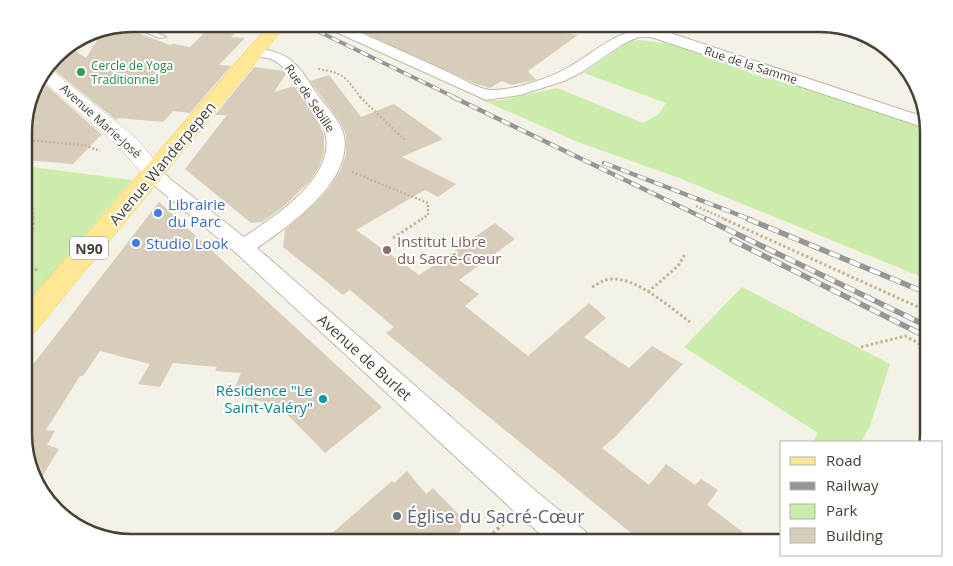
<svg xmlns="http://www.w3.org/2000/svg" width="953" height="566" viewBox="0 0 953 566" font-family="'Open Sans',sans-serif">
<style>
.green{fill:#cbecab}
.building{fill:#d7cdba}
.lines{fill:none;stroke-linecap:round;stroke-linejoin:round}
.service-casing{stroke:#c0b9a8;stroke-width:2}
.minor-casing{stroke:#c0b9a8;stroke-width:2}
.tertiary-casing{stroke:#c0b9a8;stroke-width:1}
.primary-casing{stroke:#edc95b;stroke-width:1}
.path-far3{stroke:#c3b698;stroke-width:2;stroke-dasharray:2 2;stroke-linecap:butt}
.path-far2{stroke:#c3b698;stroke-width:2.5;stroke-dasharray:2 2;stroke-linecap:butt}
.path-far1{stroke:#c3b698;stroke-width:3;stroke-dasharray:2.5 2.5;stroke-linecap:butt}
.path{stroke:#c3b698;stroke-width:4;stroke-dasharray:3 3;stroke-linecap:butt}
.service{fill:#fff;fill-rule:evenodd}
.minor{fill:#fff;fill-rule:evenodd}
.tertiary{fill:#fff;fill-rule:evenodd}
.primary{fill:#ffe794;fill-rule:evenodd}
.rail-far2-casing{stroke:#969696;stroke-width:4}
.rail-far1-casing{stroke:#969696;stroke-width:4.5}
.rail-casing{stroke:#969696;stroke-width:5.5}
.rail-far2{stroke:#fff;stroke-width:2.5;stroke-dasharray:8;stroke-linecap:butt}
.rail-far1{stroke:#fff;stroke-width:3;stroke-dasharray:9;stroke-linecap:butt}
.rail{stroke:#fff;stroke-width:4;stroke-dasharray:11;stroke-linecap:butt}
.leisure-dot{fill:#2e9e5b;stroke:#fff;stroke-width:2}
.shop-dot{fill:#3f7fe0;stroke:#fff;stroke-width:2}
.education-dot{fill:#8d6e63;stroke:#fff;stroke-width:2}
.culture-dot{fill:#0f9aa8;stroke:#fff;stroke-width:2}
.worship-dot{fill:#6b7280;stroke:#fff;stroke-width:2}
.labels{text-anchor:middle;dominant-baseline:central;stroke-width:4;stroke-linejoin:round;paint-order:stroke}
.far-leisure-label{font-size:12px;fill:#27864d;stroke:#fff;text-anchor:start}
.far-street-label{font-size:12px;fill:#474135;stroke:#fff}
.shield{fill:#fff;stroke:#7e7a72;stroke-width:1}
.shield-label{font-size:14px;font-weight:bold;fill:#474135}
.street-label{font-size:15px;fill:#474135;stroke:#fff}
.shop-label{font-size:15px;fill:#366cbe;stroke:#fff;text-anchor:start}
.education-label{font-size:15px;fill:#785e54;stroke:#fff;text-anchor:start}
.culture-label{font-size:15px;fill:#0d838f;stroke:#fff;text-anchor:end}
.near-worship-label{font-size:18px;fill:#5b616d;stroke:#fff;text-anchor:start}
.rim{fill:none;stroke:#474135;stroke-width:2.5}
</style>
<rect width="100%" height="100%" fill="#f4f1e6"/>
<!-- green -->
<g class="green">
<path d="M141 24H175L183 27C192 23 200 23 208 26L202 34 188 28 165 34 138 25Z"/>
<polygon points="639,40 672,44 767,79 781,74 929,125 929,280 679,178 578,142 480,99 497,101 557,88 643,123 659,114 666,103 584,73 629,41"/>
<polygon points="25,166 132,180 62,261 60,266 25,310"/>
<polygon points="742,287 890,364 870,426 861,442 813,442 818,433 684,347"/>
</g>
<!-- building -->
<g class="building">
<polygon points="213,24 242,24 231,37 245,38 219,65 231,66 190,113 173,111 163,122 118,118 116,120 49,66 61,51 69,46 86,58 103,30 119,26 170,45 174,44 190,47"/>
<polygon points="345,24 560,24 551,31 578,35 528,71 536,80 511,85 502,81 490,88 476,84"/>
<polygon points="254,67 284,71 286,74 274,92 294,86 319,122 324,136 324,152 319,167 310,181 284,206 262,222 251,223 185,169 227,115 215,115"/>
<polygon points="329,75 361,117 394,104 443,139 402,157 456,184 438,197 425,190 356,230 419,275 495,223 515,239 459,280 479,294 465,306 528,356 589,303 606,318 584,337 629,368 652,346 683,364 615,437 602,448 649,485 666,464 695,485 701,479 718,490 707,505 756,542 642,542 386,333 394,327 350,290 343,295 283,247 285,230 317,202 330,187 340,171 346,154 346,135 341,123 310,81"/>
<polygon points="39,79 102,135 100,137 97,135 99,137 73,164 25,160 25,119 35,84"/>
<polygon points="159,202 382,407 325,453 277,404 231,396 241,373 215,371 217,367 173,363 160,387 138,384 150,364 100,351 83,376 80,376 46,430 55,431 47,445 59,449 38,483 25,447 25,375"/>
<polygon points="407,471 426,494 433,488 462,518 461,530 449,542 322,542 392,481 394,483"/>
</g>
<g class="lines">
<!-- service casing -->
<g class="service-casing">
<g id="service">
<polygon points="135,24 164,36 166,37 160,38 127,25"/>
<polygon points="244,24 254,24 275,31 272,33"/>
</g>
</g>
<!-- minor casing -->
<g class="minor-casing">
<g id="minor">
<path d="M323 24H341C378 40 415 57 452 74 463 79 478 89 490 90 514 91 554 77 574 64 609 42 625 22 670 33L927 118 929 129 651 37H638L623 44 582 72 564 81 520 95 486 100 325 27Z"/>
<path d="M254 48C290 52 297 63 315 91 324 105 341 120 344 136 352 183 290 225 257 248L537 492 585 531 590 542H550L515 512 235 252 156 187 145 173 147 169C159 166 162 171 170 179L244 237C275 216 333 180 326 136 324 123 312 110 305 100 295 84 287 64 268 58 261 57 255 57 249 55L247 52 249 49Z"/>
</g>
</g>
<!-- tertiary casing -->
<g class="tertiary-casing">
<polygon id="tertiary" points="48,67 137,139 165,173 162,178 154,180 146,178 121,149 40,78"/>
</g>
<!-- primary casing -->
<g class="primary-casing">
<polygon id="primary" points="270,24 287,24 35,332 25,335 25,305"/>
</g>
<!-- path-far3 -->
<path class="path-far3" d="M318 69C345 73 345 77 361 98"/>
<!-- path-far2 -->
<g class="path-far2">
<polyline points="360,97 405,140"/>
<polyline points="25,140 84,145 100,151"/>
<polyline points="352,172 428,203 428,215 420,220"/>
<polyline points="25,204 32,208 34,220"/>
<polyline points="696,206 727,220"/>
</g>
<!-- path-far1 -->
<g class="path-far1">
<polyline points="724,219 929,312"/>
<polyline points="393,238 422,219"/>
<polyline points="25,243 32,230 34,219"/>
<polyline points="25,268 38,270"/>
<path d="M592 287C598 284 603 280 610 279 637 277 669 307 690 322"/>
<polyline points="648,292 678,266 685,254"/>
<polyline points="861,347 905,336 929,349"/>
</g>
<!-- path -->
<polyline class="path" points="484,542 507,520"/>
<!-- service -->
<use href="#service" class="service"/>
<!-- minor -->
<use href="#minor" class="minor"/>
<!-- tertiary -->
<use href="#tertiary" class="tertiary"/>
<!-- primary -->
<use href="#primary" class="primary"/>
<!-- rail-far2 casing -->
<g class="rail-far2-casing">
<polyline id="rail-far2" points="303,24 456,98"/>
</g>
<!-- rail-far1 casing -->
<g class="rail-far1-casing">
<g id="rail-far1">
<polyline points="453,97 708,220"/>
<polyline points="604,163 752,220"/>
</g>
</g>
<!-- rail casing -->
<g class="rail-casing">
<g id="rail">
<polyline points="706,219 929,327"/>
<polyline points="748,219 929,294"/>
<polyline points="732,240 929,338"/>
</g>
</g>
<!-- rail-far2 -->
<use href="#rail-far2" class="rail-far2"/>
<!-- rail-far1 -->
<use href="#rail-far1" class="rail-far1"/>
<!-- rail -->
<use href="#rail" class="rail"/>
</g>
<!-- markers -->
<circle class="leisure-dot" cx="81" cy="72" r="5"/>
<g class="shop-dot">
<circle cx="158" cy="213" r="5"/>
<circle cx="136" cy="243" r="5"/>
</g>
<circle class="education-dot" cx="387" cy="250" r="5"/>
<circle class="culture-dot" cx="323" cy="399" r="5"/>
<circle class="worship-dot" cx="397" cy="516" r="5"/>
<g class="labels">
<!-- far-leisure labels -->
<g class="far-leisure-label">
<text x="91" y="65">Cercle de Yoga<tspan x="91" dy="14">Traditionnel</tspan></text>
</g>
<!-- far-street labels -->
<g class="far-street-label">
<text transform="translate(751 65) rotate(18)">Rue de la Samme</text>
<text transform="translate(310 98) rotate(56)">Rue de Sebille</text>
<text transform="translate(101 121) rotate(42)">Avenue Marie-José</text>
</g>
<!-- shield labels -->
<rect class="shield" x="70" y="236.5" width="38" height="23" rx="4"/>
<g class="shield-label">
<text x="89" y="248">N90</text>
</g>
<!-- street labels -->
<g class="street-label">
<text transform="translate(162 163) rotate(-50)">Avenue Wanderpepen</text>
<text transform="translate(365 357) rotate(42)">Avenue de Burlet</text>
</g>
<!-- shop labels -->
<g class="shop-label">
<text x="168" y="204">Librairie<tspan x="168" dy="17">du Parc</tspan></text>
<text x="146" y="243">Studio Look</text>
</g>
<!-- education labels -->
<g class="education-label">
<text x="397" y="241">Institut Libre<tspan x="397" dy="17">du Sacré-Cœur</tspan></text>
</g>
<!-- culture labels -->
<g class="culture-label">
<text x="313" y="390">Résidence "Le<tspan x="313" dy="17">Saint-Valéry"</tspan></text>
</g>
<!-- near-worship labels -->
<g class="near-worship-label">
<text x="407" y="516">Église du Sacré-Cœur</text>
</g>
</g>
<!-- crop -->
<path d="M0 0H953V566H0ZM132 32H820A100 100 0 0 1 920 132V434A100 100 0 0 1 820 534H132A100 100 0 0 1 32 434V132A100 100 0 0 1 132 32Z" fill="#fff" fill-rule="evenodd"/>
<path class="rim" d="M132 32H820A100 100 0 0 1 920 132V434A100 100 0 0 1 820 534H132A100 100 0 0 1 32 434V132A100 100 0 0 1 132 32Z"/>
<!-- legend -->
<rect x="780" y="441" width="162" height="115" fill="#ffffff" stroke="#b5b3ae"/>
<rect x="790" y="457" width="25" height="8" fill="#ffe794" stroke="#b5b3ae"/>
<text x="826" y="466" font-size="15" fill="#474135">Road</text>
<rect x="790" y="482" width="25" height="8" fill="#969696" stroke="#b5b3ae"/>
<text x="826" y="491" font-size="15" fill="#474135">Railway</text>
<rect x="790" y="504" width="25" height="15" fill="#cbecab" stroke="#b5b3ae"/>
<text x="826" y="516" font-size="15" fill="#474135">Park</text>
<rect x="790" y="528" width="25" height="15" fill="#d7cdba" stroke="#b5b3ae"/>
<text x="826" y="541" font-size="15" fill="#474135">Building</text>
</svg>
